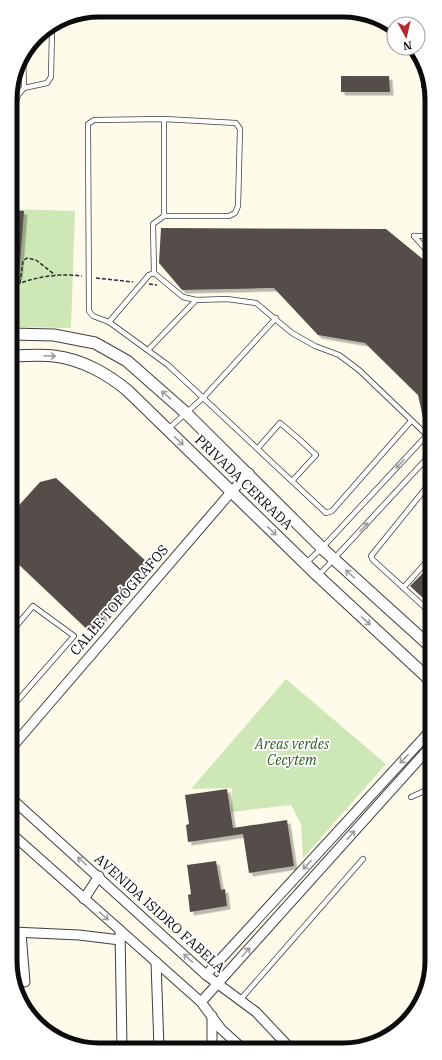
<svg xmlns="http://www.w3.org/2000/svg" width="442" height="1060" viewBox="0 0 442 1060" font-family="'IBM Plex Serif',serif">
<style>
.green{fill:#cee7b6}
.building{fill:#544d48;filter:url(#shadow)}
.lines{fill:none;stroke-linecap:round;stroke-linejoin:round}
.service-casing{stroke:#3f3f3f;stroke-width:6}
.minor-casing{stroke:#3f3f3f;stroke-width:11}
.tertiary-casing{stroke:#3f3f3f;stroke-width:13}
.path{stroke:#2e2e2e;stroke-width:1.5;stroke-dasharray:4 2;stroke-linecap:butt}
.service{stroke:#fff;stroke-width:4.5}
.minor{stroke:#fff;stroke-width:9}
.tertiary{stroke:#fff;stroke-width:11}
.oneway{stroke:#9e9e9e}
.labels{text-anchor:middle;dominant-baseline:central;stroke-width:4;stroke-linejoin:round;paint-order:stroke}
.street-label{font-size:14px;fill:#0c0c0c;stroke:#fff}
.park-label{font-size:14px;font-style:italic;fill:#2a601f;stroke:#fff}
.rim{fill:none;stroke:#0c0c0c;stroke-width:5}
</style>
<defs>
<filter id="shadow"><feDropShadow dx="3.5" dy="3.5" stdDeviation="0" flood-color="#0004"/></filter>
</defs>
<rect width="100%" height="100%" fill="#fefbeb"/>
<!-- green -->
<g class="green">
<polygon points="11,209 75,211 71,328 11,327"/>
<polygon points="286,679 386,764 303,858 301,824 291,805 231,812 232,788 191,789"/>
</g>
<!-- building -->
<g class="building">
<polygon points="421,62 429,76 429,88 421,88"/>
<polygon points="341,76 389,76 390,92 341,92"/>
<polygon points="11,210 24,211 19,276 11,276"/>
<polygon points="161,228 386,229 430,265 430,423 423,418 418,395 365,343 318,335 274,288 182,290 159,263"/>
<polygon points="56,478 149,564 91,633 12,558 12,513 40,482"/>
<polygon points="431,565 431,605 410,586"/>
<polygon points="227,789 233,828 287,820 294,866 249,873 243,834 188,842 186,825 189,824 185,795"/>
<polygon points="216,861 221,890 225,889 227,906 190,912 188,895 191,894 187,865"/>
</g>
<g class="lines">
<!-- service casing -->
<g class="service-casing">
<g id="service">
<polyline points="23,54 24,88"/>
<polyline points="10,112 13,112 18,95 24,88 47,83 51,77 52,31 49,27"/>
<polyline points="164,119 164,216"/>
<polyline points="10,183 12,121"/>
<polyline points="414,236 430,254"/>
<polyline points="414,236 430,236"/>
<polyline points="109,322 149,275 154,273"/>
<polyline points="148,350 196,300"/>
<polyline points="411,421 332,511 326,513 168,365 109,322 93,316 89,311 88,124 94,120 164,119 236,123 240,129 238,206 235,213 229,216 164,216 153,224 154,273 183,297 196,300 227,299 256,303 292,333 315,346 339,355 359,370 430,438"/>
<polyline points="167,430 204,397 276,318"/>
<polyline points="258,448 280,423 299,439 316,455 293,480"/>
<polyline points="430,483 371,556 373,560 431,613"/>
<polyline points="306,563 322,548 427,435"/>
<polyline points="318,576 430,455"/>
<polyline points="403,588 431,557"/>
<polyline points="12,631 33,606 74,636 12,707"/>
<polyline points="411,797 431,788"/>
<polyline points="240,1000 363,859"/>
</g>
</g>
<!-- minor casing -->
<g class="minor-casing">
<g id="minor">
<polyline points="12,747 232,491 249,473"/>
<polyline points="12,799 206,975 256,1012 289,1047"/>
<polyline points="13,835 201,1002 221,1029 242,1048"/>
<polyline points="84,899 99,876"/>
<polyline points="120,930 122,1048"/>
<polyline points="13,932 79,935 120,940"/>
<polyline points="21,933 25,982"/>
<polyline points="156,962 159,1048"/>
<polyline points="206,975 431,730"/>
<polyline points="201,1002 431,746"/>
<polyline points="212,1016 212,1048"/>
</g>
</g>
<!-- tertiary casing -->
<g class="tertiary-casing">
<g id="tertiary">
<polyline points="11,334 54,335 95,343 127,361 186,413 325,551 431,647"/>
<path d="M11 356C25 356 40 354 54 356 81 359 108 374 128 391L318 576 431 681"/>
</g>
</g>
<!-- path -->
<g class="path">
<polyline points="11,278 20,278"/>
<polyline points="96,278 133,282"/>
<polyline points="20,283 23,261 27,258 36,260 55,275"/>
<polyline points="149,284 157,285"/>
<path d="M11 287C33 277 57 273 82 276"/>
</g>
<!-- service -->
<use href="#service" class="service"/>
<!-- minor -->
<use href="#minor" class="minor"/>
<!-- tertiary -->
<use href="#tertiary" class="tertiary"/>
</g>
<!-- one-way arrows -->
<defs><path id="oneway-shaft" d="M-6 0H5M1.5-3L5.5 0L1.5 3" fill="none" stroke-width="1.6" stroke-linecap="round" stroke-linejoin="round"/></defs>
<g class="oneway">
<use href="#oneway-shaft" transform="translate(50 356) rotate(2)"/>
<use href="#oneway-shaft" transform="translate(166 395) rotate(-139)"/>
<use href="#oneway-shaft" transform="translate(179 441) rotate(43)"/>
<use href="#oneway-shaft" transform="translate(400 464) rotate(133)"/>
<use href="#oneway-shaft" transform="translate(364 527) rotate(-47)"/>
<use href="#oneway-shaft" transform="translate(272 531) rotate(44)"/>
<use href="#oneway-shaft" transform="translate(350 574) rotate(-138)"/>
<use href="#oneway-shaft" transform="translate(366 621) rotate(43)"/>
<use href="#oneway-shaft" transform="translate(404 759) rotate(133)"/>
<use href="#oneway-shaft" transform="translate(351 835) rotate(-48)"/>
<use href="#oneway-shaft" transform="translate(82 861) rotate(-138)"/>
<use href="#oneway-shaft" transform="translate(307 865) rotate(133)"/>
<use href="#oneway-shaft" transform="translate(104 916) rotate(41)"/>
<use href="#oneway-shaft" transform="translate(246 952) rotate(-48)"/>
<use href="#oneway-shaft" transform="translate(188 958) rotate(-137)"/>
</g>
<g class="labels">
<!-- street labels -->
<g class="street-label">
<text transform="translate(244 482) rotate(44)">PRIVADA CERRADA</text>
<text transform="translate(119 600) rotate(-49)">CALLE TOPÓGRAFOS</text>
<text transform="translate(160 913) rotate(42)">AVENIDA ISIDRO FABELA</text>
</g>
<!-- park labels -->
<g class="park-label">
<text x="292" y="744">Areas verdes<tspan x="292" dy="16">Cecytem</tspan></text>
</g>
</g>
<!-- crop -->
<path d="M0 0H442V1060H0ZM99 17H343A82 82 0 0 1 425 99V961A82 82 0 0 1 343 1043H99A82 82 0 0 1 17 961V99A82 82 0 0 1 99 17Z" fill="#fff" fill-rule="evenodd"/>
<path class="rim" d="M99 17H343A82 82 0 0 1 425 99V961A82 82 0 0 1 343 1043H99A82 82 0 0 1 17 961V99A82 82 0 0 1 99 17Z"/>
<!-- north arrow -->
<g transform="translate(406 36) rotate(172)"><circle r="19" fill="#ffffff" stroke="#9e9e9e"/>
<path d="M0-3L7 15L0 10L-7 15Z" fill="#b6292c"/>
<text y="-6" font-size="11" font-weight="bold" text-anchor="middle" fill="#0c0c0c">N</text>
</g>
</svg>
